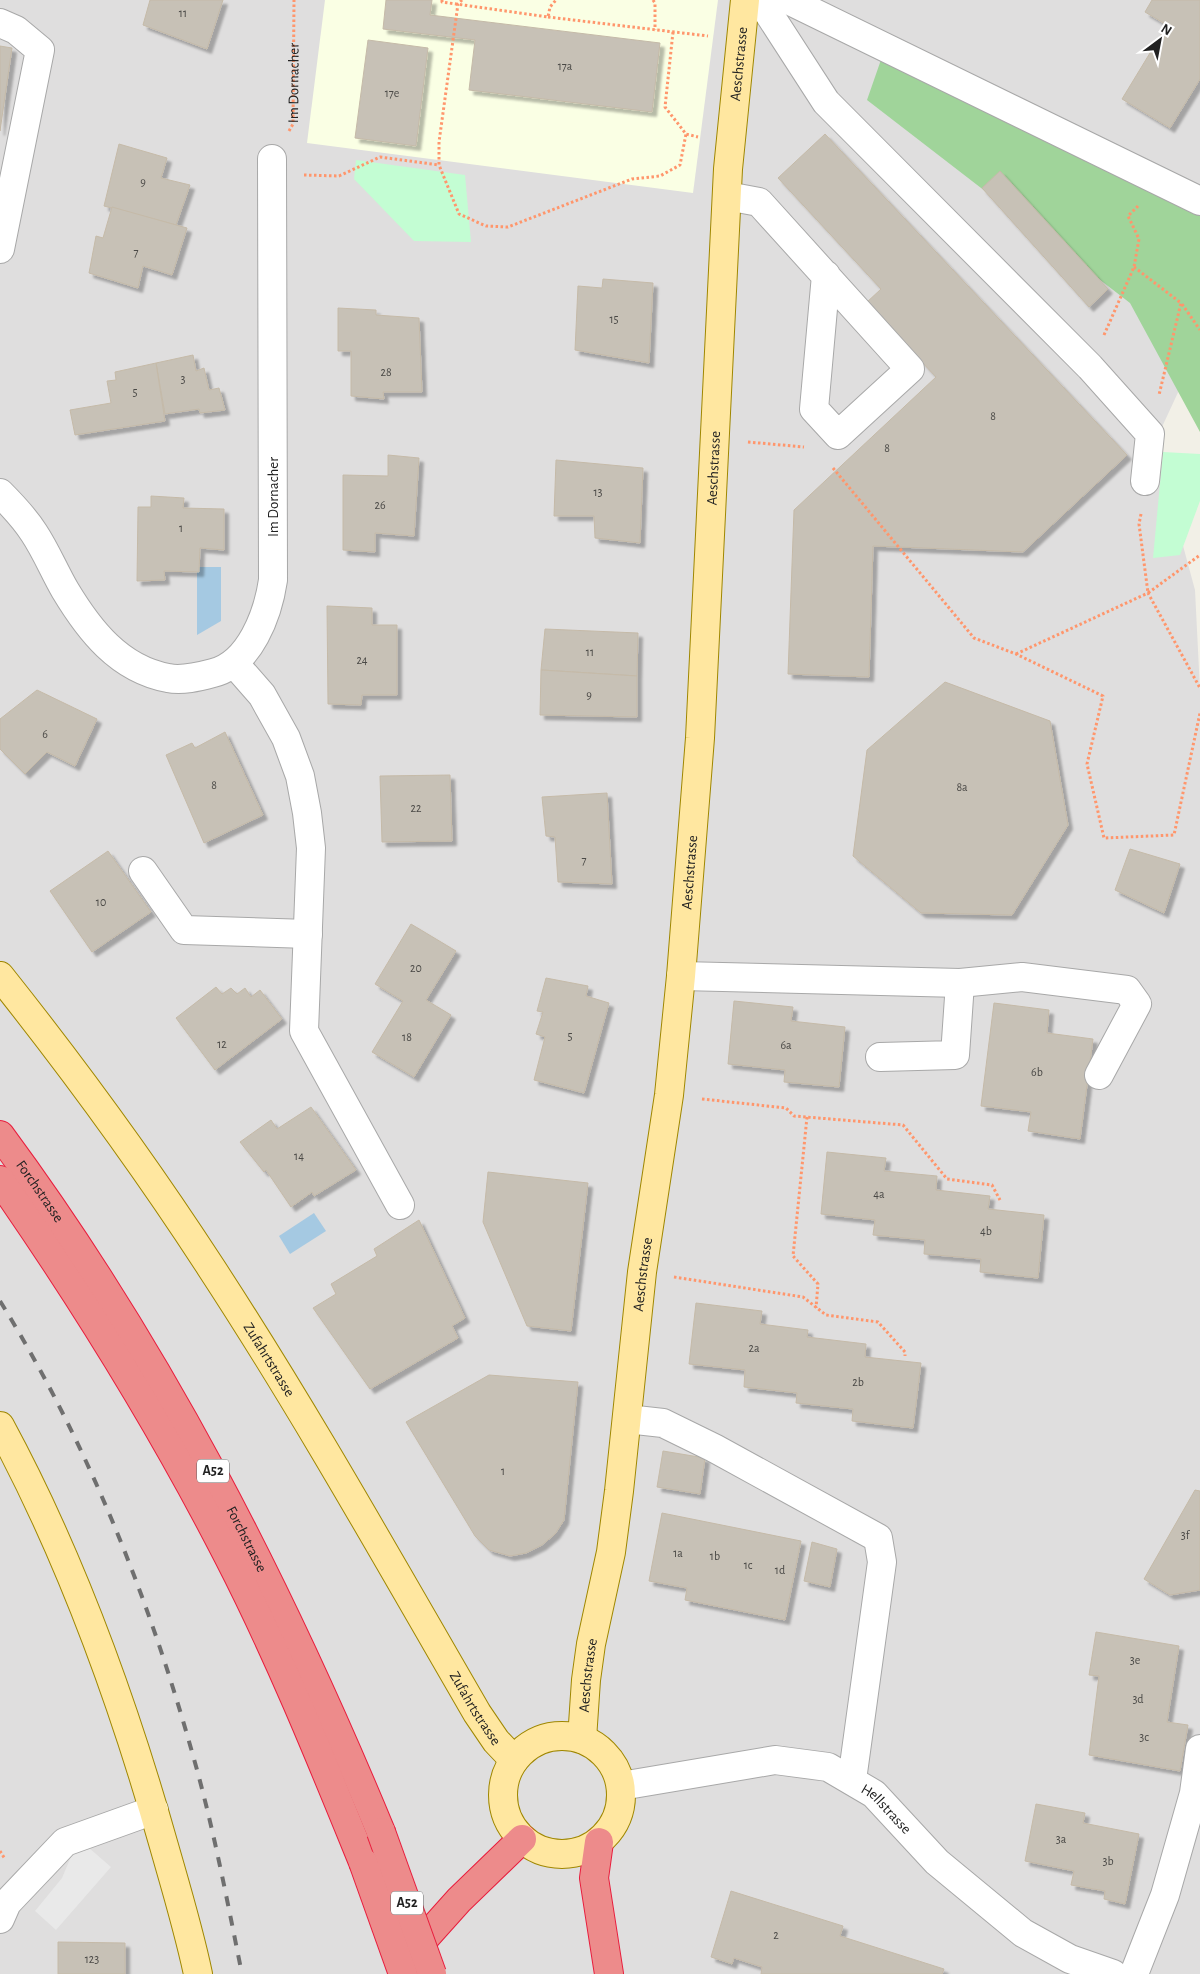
<svg xmlns="http://www.w3.org/2000/svg" width="1200" height="1974" viewBox="0 0 1200 1974" font-family="'Alegreya Sans',sans-serif">
<style>
.residential{fill:#dfdede}
.education{fill:#faffe4}
.forest{fill:#a0d49a}
.park{fill:#c3fdd3}
.parking{fill:#e9e9e9}
.water{fill:#a5c9e2}
.building{fill:#c7c1b6;stroke:#c5baa8;filter:url(#shadow)}
.lines{fill:none;stroke-linecap:round;stroke-linejoin:round}
.minor-casing{stroke:#a8a8a8;stroke-width:30}
.major-casing{stroke:#9f8700;stroke-width:30}
.highway-casing{stroke:#e81d3d;stroke-width:30}
.path{stroke:#ff966c;stroke-width:3;stroke-dasharray:2.5 2.5;stroke-linecap:butt}
.minor{stroke:#fff;stroke-width:28}
.major{stroke:#ffe7a0;stroke-width:28}
.highway{stroke:#ed8b8b;stroke-width:28}
.rail{stroke:#6f6f6f;stroke-width:4;stroke-dasharray:10 10;stroke-linecap:butt}
.highway-bridge-casing{stroke:#e81d3d;stroke-width:30;stroke-linecap:butt}
.highway-bridge{stroke:#ed8b8b;stroke-width:28}
.labels{text-anchor:middle;dominant-baseline:central;stroke-width:4.5;stroke-linejoin:round;paint-order:stroke}
.number-label{font-size:12px;fill:#4a4946}
.shield{fill:#fff;stroke:#646464;stroke-width:1}
.shield-label{font-size:14px;font-weight:bold;fill:#212121}
.street-label{font-size:15px;fill:#212121;stroke:#fff}
</style>
<defs>
<filter id="shadow"><feDropShadow dx="4.5" dy="4.5" stdDeviation="1" flood-color="#0004"/></filter>
</defs>
<rect width="100%" height="100%" fill="#f2f0e7"/>
<!-- residential -->
<polygon class="residential" points="0,0 1200,0 1200,345 1155,442 1195,590 1200,690 1200,1974 0,1974"/>
<!-- education -->
<polygon class="education" points="325,0 718,0 693,193 307,143"/>
<!-- forest -->
<polygon class="forest" points="883,54 1200,208 1200,432 1130,303 867,100"/>
<!-- park -->
<g class="park">
<polygon points="356,160 465,175 471,242 414,241 354,179"/>
<polygon points="1163,452 1200,454 1200,501 1180,555 1153,558"/>
</g>
<!-- parking -->
<polygon class="parking" points="88,1847 111,1867 56,1930 35,1911 62,1878 73,1852"/>
<!-- water -->
<g class="water">
<polygon points="197,567 221,567 221,621 197,635"/>
<polygon points="314,1213 326,1231 290,1254 279,1236"/>
</g>
<!-- building -->
<g class="building">
<polygon points="150,0 223,0 207,49 143,25"/>
<polygon points="386,0 432,0 430,15 660,43 652,112 469,90 475,40 383,29"/>
<polygon points="1152,0 1200,0 1200,79 1170,128 1122,99 1167,25 1145,12"/>
<polygon points="368,40 428,48 416,146 355,138"/>
<polygon points="0,46 12,48 0,131"/>
<polygon points="825,134 1127,455 1023,552 873,546 869,677 788,674 794,510 936,377 866,303 881,289 778,178"/>
<polygon points="119,144 167,158 161,178 190,185 176,225 104,206"/>
<polygon points="1000,171 1108,289 1089,307 982,188"/>
<polygon points="112,207 187,228 172,275 143,266 138,288 89,273 96,236 103,238"/>
<polygon points="603,279 653,283 649,363 575,350 578,286 602,288"/>
<polygon points="338,308 376,310 376,315 419,318 422,392 383,392 384,399 351,396 351,351 338,351"/>
<polygon points="193,355 196,371 204,368 209,390 219,388 225,410 200,413 199,409 165,414 156,363"/>
<polygon points="156,363 165,421 75,435 70,410 111,403 107,381 116,380 115,372"/>
<polygon points="388,455 419,458 414,536 375,533 375,552 343,550 343,475 388,476"/>
<polygon points="556,460 643,468 640,543 595,538 594,516 554,516"/>
<polygon points="151,496 184,498 183,508 224,509 224,550 200,548 199,572 164,571 165,580 137,581 138,507 151,507"/>
<polygon points="327,606 372,608 372,625 397,625 397,695 362,695 361,705 328,704"/>
<polygon points="545,629 638,633 637,676 541,670"/>
<polygon points="541,670 637,676 637,717 540,715"/>
<polygon points="945,682 1050,721 1068,825 1012,915 921,913 853,856 867,750"/>
<polygon points="37,690 97,719 75,766 47,752 25,774 0,749 0,719"/>
<polygon points="225,732 263,815 204,843 166,755 192,743 195,748"/>
<polygon points="450,775 452,841 382,842 380,776"/>
<polygon points="607,793 612,884 558,882 555,837 546,836 542,797"/>
<polygon points="1130,849 1180,864 1164,913 1115,890"/>
<polygon points="108,851 151,912 92,952 50,891"/>
<polygon points="411,924 456,951 426,1000 451,1015 414,1077 372,1052 403,1001 375,984"/>
<polygon points="546,978 588,986 586,996 609,1003 584,1093 534,1080 545,1037 536,1034 543,1012 537,1011"/>
<polygon points="216,987 222,994 231,988 237,994 245,988 251,997 260,990 282,1019 215,1070 176,1018"/>
<polygon points="734,1001 793,1007 791,1021 845,1027 839,1087 784,1082 785,1070 728,1064"/>
<polygon points="994,1003 1049,1010 1047,1033 1093,1039 1080,1139 1028,1131 1031,1112 981,1106"/>
<polygon points="311,1107 356,1170 314,1196 312,1192 291,1207 266,1170 264,1172 240,1142 271,1120 277,1129"/>
<polygon points="827,1152 886,1158 884,1171 937,1176 936,1190 990,1196 988,1209 1044,1215 1038,1278 980,1272 981,1259 924,1254 925,1240 873,1235 875,1220 821,1214"/>
<polygon points="488,1172 588,1183 571,1331 527,1326 483,1222"/>
<polygon points="419,1220 465,1318 452,1326 458,1338 370,1389 313,1308 336,1294 331,1284 377,1256 374,1249"/>
<polygon points="696,1303 762,1311 760,1324 808,1330 807,1337 866,1344 865,1357 921,1363 913,1428 852,1421 853,1409 796,1403 797,1393 744,1387 745,1370 689,1364"/>
<polygon points="489,1375 578,1382 564,1520 555,1534 542,1545 526,1553 510,1556 489,1550 475,1536 406,1422"/>
<polygon points="663,1451 705,1458 700,1494 657,1487"/>
<polygon points="1195,1490 1200,1491 1200,1590 1170,1595 1144,1579"/>
<polygon points="662,1513 801,1541 785,1620 685,1600 687,1588 649,1581"/>
<polygon points="812,1542 837,1549 830,1587 804,1581"/>
<polygon points="1096,1632 1179,1646 1167,1722 1188,1725 1180,1771 1089,1755 1099,1676 1089,1675"/>
<polygon points="1036,1804 1085,1813 1083,1823 1139,1834 1125,1904 1104,1899 1105,1891 1071,1885 1074,1871 1025,1861"/>
<polygon points="731,1891 843,1926 840,1936 944,1969 942,1974 761,1974 762,1967 734,1958 732,1964 711,1957"/>
<polygon points="58,1942 125,1943 125,1974 58,1974"/>
</g>
<g class="lines">
<!-- minor casing -->
<g class="minor-casing">
<g id="minor">
<polyline points="760,0 826,102 1090,367 1150,434 1145,481"/>
<polyline points="788,0 1200,201"/>
<polyline points="0,23 16,30 40,50 0,249"/>
<polyline points="727,196 759,202 910,369 838,435 814,409 826,275"/>
<path d="M0 493C12 505 25 519 34 533 46 551 54 571 65 590 89 630 119 669 168 678 182 681 198 677 213 673 250 664 268 614 273 580L272 159"/>
<polyline points="234,663 262,695 286,738 300,776 307,813 311,848 304,1031 400,1205"/>
<polyline points="143,871 184,930 308,934"/>
<polyline points="681,976 960,983 1022,977 1127,990 1137,1004 1099,1075"/>
<polyline points="880,1057 955,1055 960,983"/>
<polyline points="627,1419 663,1423 714,1448 878,1538 882,1562 852,1780"/>
<path id="s2" d="M621 1786 775 1760 828 1767 874 1794 937 1862 1023 1933 1070 1959 1113 1974"/>
<polyline points="0,1919 7,1903 65,1842 154,1810"/>
<polyline points="1134,1974 1165,1895 1194,1793 1200,1749"/>
</g>
</g>
<!-- major casing -->
<g class="major-casing">
<g id="major">
<path id="s3" d="M0 976C74 1069 145 1166 210 1266 305 1411 390 1563 477 1713L496 1741 514 1760"/>
<path d="M0 1426C72 1559 123 1701 164 1846 176 1888 189 1931 198 1974"/>
<circle cx="562" cy="1795" r="59"/>
<path id="s4" d="M582 1739 586 1680 591 1644 611 1552 619 1491 642 1272 669 1095 681 976 700 738 728 169 745 0"/>
</g>
</g>
<!-- highway casing -->
<g class="highway-casing">
<g id="highway">
<path id="s5" d="M0 1135C159 1350 279 1586 381 1832"/>
<path d="M0 1180C84 1301 161 1425 228 1556 279 1655 321 1759 363 1862"/>
<polyline points="599,1842 594,1878 609,1974"/>
<polyline points="407,1958 459,1900 522,1839"/>
</g>
</g>
<!-- path -->
<g class="path">
<polyline points="442,0 442,2 548,17 550,7 556,0"/>
<polyline points="462,0 458,4 439,142 439,165 459,214 486,226 508,227 632,179 660,176 680,165 686,134"/>
<polyline points="653,0 655,3 655,30"/>
<polyline points="548,17 708,36"/>
<polyline points="673,32 665,107 686,134 698,137"/>
<path id="s1" d="M289 131 293 124 294 0"/>
<polyline points="304,175 339,176 380,157 439,165"/>
<polyline points="1134,267 1181,303 1159,395"/>
<polyline points="1182,304 1200,330"/>
<polyline points="1104,335 1134,267 1139,239 1128,216 1138,206"/>
<polyline points="748,442 804,447"/>
<polyline points="833,468 974,638 1016,654 1103,696 1087,764 1104,838 1174,835 1200,713"/>
<polyline points="1141,514 1139,524 1148,593 1200,555"/>
<polyline points="1016,654 1148,593 1200,688"/>
<polyline points="702,1099 786,1108 794,1116 903,1125 947,1179 992,1185 1000,1200"/>
<polyline points="807,1117 793,1256 818,1284 816,1308"/>
<polyline points="674,1277 803,1297 826,1315 878,1322 905,1352 905,1356"/>
<polyline points="0,1851 5,1859"/>
</g>
<!-- minor -->
<use href="#minor" class="minor"/>
<!-- major -->
<use href="#major" class="major"/>
<!-- highway -->
<use href="#highway" class="highway"/>
<!-- rail -->
<path class="rail" d="M0 1301C86 1440 148 1595 192 1752 213 1825 227 1900 242 1974"/>
<!-- highway-bridge casing -->
<g class="highway-bridge-casing">
<g id="highway-bridge">
<polyline points="381,1832 432,1974"/>
<polyline points="363,1862 403,1974"/>
</g>
</g>
<!-- highway-bridge -->
<use href="#highway-bridge" class="highway-bridge"/>
</g>
<g class="labels">
<!-- number labels -->
<g class="number-label">
<text x="183" y="13">11</text>
<text x="565" y="66">17a</text>
<text x="392" y="93">17e</text>
<text x="143" y="182">9</text>
<text x="136" y="252">7</text>
<text x="614" y="319">15</text>
<text x="386" y="372">28</text>
<text x="183" y="379">3</text>
<text x="135" y="392">5</text>
<text x="993" y="416">8</text>
<text x="887" y="448">8</text>
<text x="598" y="492">13</text>
<text x="380" y="505">26</text>
<text x="181" y="528">1</text>
<text x="590" y="652">11</text>
<text x="362" y="660">24</text>
<text x="589" y="695">9</text>
<text x="45" y="734">6</text>
<text x="214" y="785">8</text>
<text x="962" y="787">8a</text>
<text x="416" y="808">22</text>
<text x="584" y="860">7</text>
<text x="101" y="902">10</text>
<text x="416" y="968">20</text>
<text x="570" y="1036">5</text>
<text x="407" y="1037">18</text>
<text x="222" y="1044">12</text>
<text x="786" y="1045">6a</text>
<text x="1037" y="1072">6b</text>
<text x="299" y="1156">14</text>
<text x="879" y="1194">4a</text>
<text x="986" y="1231">4b</text>
<text x="754" y="1348">2a</text>
<text x="858" y="1382">2b</text>
<text x="503" y="1471">1</text>
<text x="1185" y="1535">3f</text>
<text x="678" y="1553">1a</text>
<text x="715" y="1556">1b</text>
<text x="748" y="1565">1c</text>
<text x="780" y="1570">1d</text>
<text x="1135" y="1660">3e</text>
<text x="1138" y="1699">3d</text>
<text x="1144" y="1737">3c</text>
<text x="1061" y="1839">3a</text>
<text x="1108" y="1861">3b</text>
<text x="776" y="1935">2</text>
<text x="92" y="1959">123</text>
</g>
<!-- shield labels -->
<g class="shield">
<rect x="197" y="1459.5" width="32" height="23" rx="4"/>
<rect x="391" y="1891.5" width="32" height="23" rx="4"/>
</g>
<g class="shield-label">
<text x="213" y="1471">A52</text>
<text x="407" y="1903">A52</text>
</g>
<!-- street labels -->
<g class="street-label">
<text stroke="none"><textPath href="#s4" startOffset="1684">Aeschstrasse</textPath></text>
<text stroke="none"><textPath href="#s1" startOffset="49">Im Dornacher</textPath></text>
<text stroke="none"><textPath href="#s4" startOffset="1279">Aeschstrasse</textPath></text>
<text transform="translate(273 497) rotate(-90)">Im Dornacher</text>
<text stroke="none"><textPath href="#s4" startOffset="874">Aeschstrasse</textPath></text>
<text stroke="none"><textPath href="#s5" startOffset="69">Forchstrasse</textPath></text>
<text stroke="none"><textPath href="#s4" startOffset="469">Aeschstrasse</textPath></text>
<text stroke="none"><textPath href="#s3" startOffset="469">Zufahrtstrasse</textPath></text>
<text stroke="none"><textPath href="#s5" startOffset="474">Forchstrasse</textPath></text>
<text stroke="none"><textPath href="#s4" startOffset="64">Aeschstrasse</textPath></text>
<text stroke="none"><textPath href="#s3" startOffset="874">Zufahrtstrasse</textPath></text>
<text stroke="none"><textPath href="#s2" startOffset="282">Hellstrasse</textPath></text>
</g>
</g>
<!-- north arrow -->
<g transform="translate(1160 40) rotate(32)" stroke="#ffffff" stroke-width="4" paint-order="stroke">
<path d="M0-4L9 19L0 12L-9 19Z" fill="#212121"/>
<text y="-8" font-size="14" font-weight="bold" text-anchor="middle" fill="#212121">N</text>
</g>
</svg>
